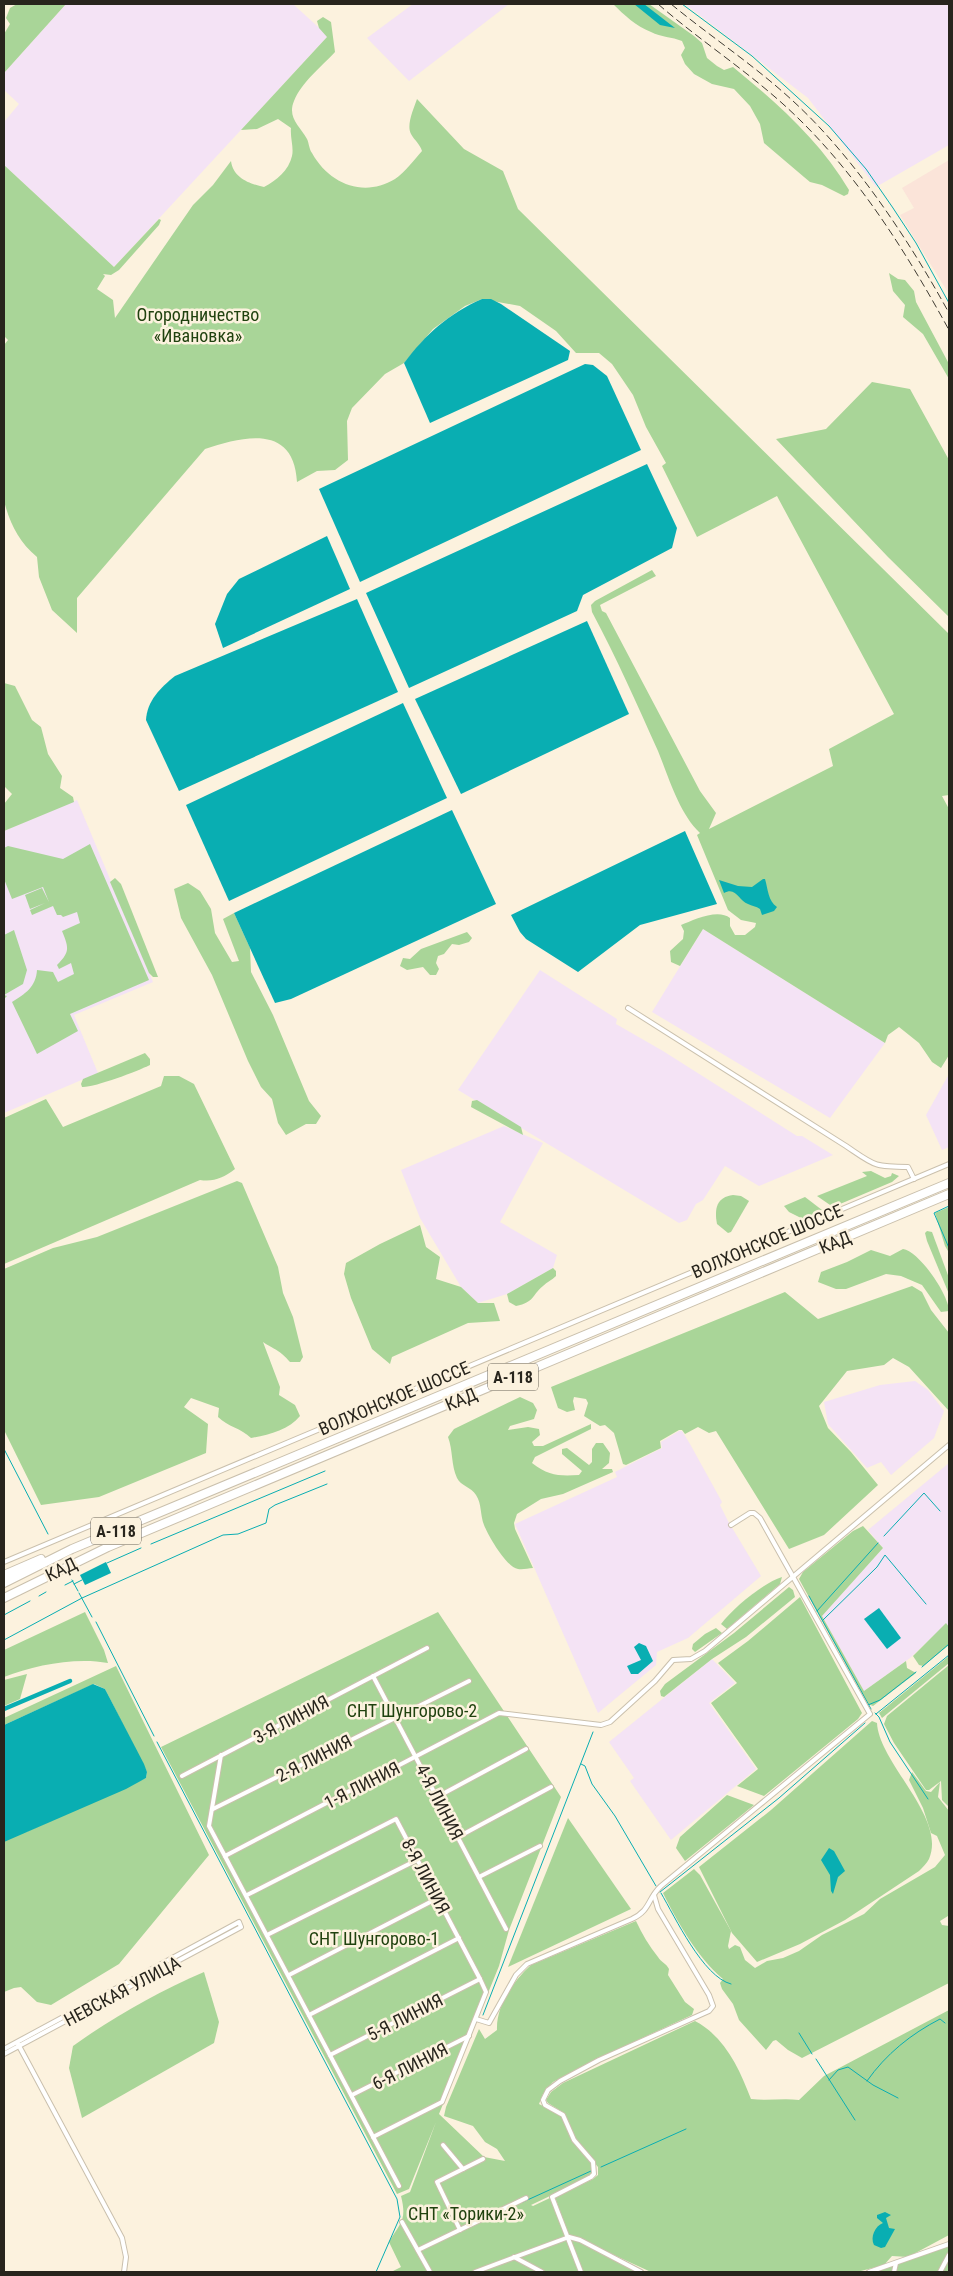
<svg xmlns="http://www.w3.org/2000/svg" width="953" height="2276" viewBox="0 0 953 2276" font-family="'Roboto Condensed',sans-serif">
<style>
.commercial{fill:#fbe4d9}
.industrial{fill:#f4e3f5}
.green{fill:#a9d598}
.water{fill:#09aeb2}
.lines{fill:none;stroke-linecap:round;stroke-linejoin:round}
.stream{stroke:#09aeb2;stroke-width:1}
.canal{stroke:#09aeb2;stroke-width:4.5}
.minor-casing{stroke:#cac0ad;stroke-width:6}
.motorway-casing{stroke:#cac0ad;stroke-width:10}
.minor{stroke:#fff;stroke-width:4}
.motorway{stroke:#fff;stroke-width:8}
.rail{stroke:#3f3b32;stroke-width:1;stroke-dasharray:8 4;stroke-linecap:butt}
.labels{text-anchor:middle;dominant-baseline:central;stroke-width:5;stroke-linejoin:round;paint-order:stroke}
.shield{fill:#fcf2de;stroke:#686257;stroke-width:1}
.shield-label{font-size:16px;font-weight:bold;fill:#28251d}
.park-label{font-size:18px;fill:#20420f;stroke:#fcf2de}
.street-label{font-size:18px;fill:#28251d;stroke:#fcf2de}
</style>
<rect width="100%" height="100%" fill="#fcf2de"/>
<!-- commercial -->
<polygon class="commercial" points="949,160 949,294 900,215 914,208 902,188"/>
<!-- industrial -->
<g class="industrial">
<polygon points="66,4 293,4 328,36 114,267 4,165 4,122 19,104 4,90 4,73"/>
<polygon points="413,4 509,4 409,81 367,38"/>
<polygon points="685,4 949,4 949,145 876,187 808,98"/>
<polygon points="77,800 153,982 74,1015 98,1073 4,1113 4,831"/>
<polygon points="703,929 885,1043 830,1118 652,1012"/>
<polygon points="540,970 617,1019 616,1024 663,1051 797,1136 802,1136 833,1155 759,1186 725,1166 703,1200 696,1204 687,1220 679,1223 458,1090"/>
<polygon points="949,1074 949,1147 942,1150 926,1115"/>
<polygon points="504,1126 543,1143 500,1222 557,1255 553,1268 507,1294 478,1303 461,1287 420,1218 401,1170"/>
<polygon points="915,1381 928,1390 944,1411 934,1438 891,1475 881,1462 867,1468 828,1424 824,1402 880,1385"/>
<polygon points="679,1431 682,1431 690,1444 722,1502 720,1505 728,1521 761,1576 688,1638 657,1652 656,1665 598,1713 515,1524 617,1477 615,1472 662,1448 661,1442"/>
<polygon points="949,1463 949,1627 946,1624 910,1658 864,1691 822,1616 883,1548 868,1530"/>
<polygon points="712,1659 735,1683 709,1703 756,1769 671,1840 630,1781 634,1778 609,1742"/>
</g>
<!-- green -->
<g class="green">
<polygon points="17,4 66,4 4,73 4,34 10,24 6,18 10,8"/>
<path d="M613 4H649L694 36 702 43 707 58 717 66 724 70 733 67C777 103 820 141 849 190L848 194 844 196 822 185 810 182 804 177 764 143 760 124 750 106 734 89 712 84 694 74 685 64 681 55 685 48 682 41C672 37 661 37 651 32 636 26 624 15 613 4Z"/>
<path d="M323 17 331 22 335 52C322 66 301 83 294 101 287 118 300 126 307 139 309 143 309 149 312 153 329 184 364 198 395 179 405 172 414 160 422 151 420 144 415 141 411 134 406 125 414 108 417 99L464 149 503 171 518 209 949 634V795L942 796 949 809V1055L941 1068 932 1062 919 1043 899 1027 888 1035 885 1043 703 929 680 966 671 962 670 951 683 939 684 931 681 925C693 920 718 908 730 918V926L735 935H745L755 927 756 923 741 920 728 910 697 835 700 833C679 813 669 778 658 751 637 704 616 657 592 612L591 605 595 601 652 570 656 576 600 605 602 611 606 613 700 791 716 813 709 829 833 766 829 749 894 714 777 496 697 537 662 466 666 463 646 427 633 395 612 364 599 353H576L556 331 520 306 482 299 465 306 433 329 404 363 385 374 352 408 347 421 348 460 335 470 317 471 297 482C294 424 244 436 205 449L77 598V633L52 610 39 577 37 557C19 542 10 524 4 501V345L8 340 4 336V165L114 267 159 219 161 220 159 225 119 270 111 275 103 274 105 276 97 289 113 300 115 318 193 205 213 185 231 161C233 178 250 184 264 187 276 181 289 170 292 156 294 148 290 137 291 128L278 119 257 129 241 130 327 37 319 28 317 21Z"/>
<polygon points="889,273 898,279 905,280 914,291 916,302 949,364 949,379 923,334 903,317 905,305 893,291"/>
<polygon points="872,382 910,389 949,460 949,617 888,557 776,439 826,429"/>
<polygon points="4,683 15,686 32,720 41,727 48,754 62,776 60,788 73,797 74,802 4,831 4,804 12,794 4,786"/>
<path d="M90 844 149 980 70 1014 78 1031 37 1054 12 1002C25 994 36 987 37 970L53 972 58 982 74 974 71 963 59 969 57 965C70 952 69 948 62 931L80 923 77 912 63 917 61 915H57L53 906 32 915 30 910 45 903 30 909 25 895 42 888 49 902 43 887 12 899 4 879V848L8 846 63 859Z"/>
<polygon points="115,878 121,884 158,977 153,977 149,973 110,882"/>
<polygon points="188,883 200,891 211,909 215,933 232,962 239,961 223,919 234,913 250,948 251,972 273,1015 309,1101 321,1116 316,1124 306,1124 286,1135 278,1123 272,1099 261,1087 248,1061 212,975 181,918 174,889"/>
<polygon points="14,930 27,970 23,984 4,995 7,996 4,999 4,935"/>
<polygon points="467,932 472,938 469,942 459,945 452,944 444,954 438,956 436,963 439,969 436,975 430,975 423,967 407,970 400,966 403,958 410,959 421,949"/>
<path d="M145 1053 150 1059V1065C138 1071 93 1088 82 1087L81 1084 83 1079Z"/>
<path d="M164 1076H179L194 1084 235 1169C223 1178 214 1182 200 1180L4 1264V1118L46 1099 63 1127 161 1086Z"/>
<polygon points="477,1100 521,1127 523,1135 471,1107 472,1101"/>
<polygon points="871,1171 885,1178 891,1176 892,1173 899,1176 892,1182 833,1207 817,1196 867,1176 862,1172"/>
<path d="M237 1181 242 1183 278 1267 283 1293 293 1317 303 1357 300 1362H290C280 1350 275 1350 263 1342L280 1387 279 1395 295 1405 300 1416C289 1430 268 1435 251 1438 241 1428 228 1427 218 1417L219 1408 191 1398 184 1407 208 1424 206 1453 99 1497 41 1505 4 1430V1269L53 1248 97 1237Z"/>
<path d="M733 1195 741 1196 749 1201 731 1232 728 1233 717 1224C714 1208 717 1197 733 1195Z"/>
<polygon points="805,1197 822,1210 803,1219 789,1212 784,1206"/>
<polygon points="949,1207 949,1250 948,1251 945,1246 935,1213"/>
<polygon points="420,1225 426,1247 440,1257 436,1279 461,1287 478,1303 494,1303 500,1321 468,1323 392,1357 390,1364 372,1349 351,1298 344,1274 346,1263 380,1244"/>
<polygon points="927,1231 932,1232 949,1278 949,1294 927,1241 925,1233"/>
<path d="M903 1249C919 1251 949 1295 949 1311L941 1312 922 1285 901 1276 886 1274 846 1289H836L818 1282 821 1272 847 1262 871 1250 890 1256Z"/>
<path d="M553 1268 556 1271V1276C552 1280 547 1282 543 1286 531 1296 535 1302 516 1306L509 1302 507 1294Z"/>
<polygon points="912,1286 922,1292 931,1310 949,1333 949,1411 909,1367 893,1358 884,1365 847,1371 819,1406 828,1428 851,1452 878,1485 824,1535 789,1549 716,1431 709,1433 698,1427 685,1434 682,1430 679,1430 660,1441 661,1448 626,1465 623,1464 614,1433 605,1425 600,1426 584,1416 588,1403 586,1399 574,1397 573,1401 575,1410 567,1412 558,1408 551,1387 785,1292 818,1319"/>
<path d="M520 1397 533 1403 537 1410 534 1419 510 1426 508 1430 528 1427 539 1429 540 1435 532 1442 534 1446H543L591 1424V1429L535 1457 532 1463C549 1476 559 1476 579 1475L582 1471 562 1454V1449L567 1448 589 1465 592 1462V1449L596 1443H603L610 1453 609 1463 602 1469H612L613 1472 563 1494 541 1499 517 1514 514 1523 515 1529 533 1568C528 1568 523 1570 518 1569 506 1567 488 1535 484 1525 480 1515 482 1504 476 1495 471 1487 461 1486 457 1478 451 1465 453 1450 448 1437L454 1429Z"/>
<polygon points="863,1526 883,1548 822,1616 864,1691 906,1661 907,1668 916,1673 873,1706 868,1704 862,1694 799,1579 803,1572 853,1531"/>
<path d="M782 1577 780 1584 727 1629 721 1624C733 1608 763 1583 782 1577Z"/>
<polygon points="789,1587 793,1590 795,1597 746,1637 712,1659 664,1697 661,1696 660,1691 665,1684 734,1633"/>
<polygon points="800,1597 862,1713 858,1719 764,1796 737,1786 758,1769 711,1703 737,1683 718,1663 748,1641"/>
<path d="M85 1612 104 1650 108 1663C76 1657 34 1665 4 1677V1650Z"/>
<path d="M438 1612 561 1797 509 1930 499 1966 439 2114 484 2157 505 2161 497 2149 485 2142 473 2126 444 2116 446 2107 479 2029 485 2039 497 2030C496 2006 513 1981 531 1965L636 1921C642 1934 649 1946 658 1957 661 1962 666 1963 669 1969L668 1975 685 2002 694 2009 692 2015 599 2058 553 2082 543 2094 539 2104 562 2116 573 2141 592 2162 593 2173 590 2177 531 2205 533 2206 552 2197 567 2237H572L641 2272H391L401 2267 389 2242C401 2222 407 2220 401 2196L410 2192 436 2122 409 2189 397 2194 161 1747Z"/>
<polygon points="946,1623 949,1627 949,1645 923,1666 919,1665 913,1656"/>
<polygon points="716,1628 722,1633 695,1652 692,1649 693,1644 705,1634"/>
<polygon points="949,1656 949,1663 882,1718 879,1713"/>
<polygon points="949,1665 949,1807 942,1800 941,1781 929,1790 926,1790 894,1743 884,1724 887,1716"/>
<polygon points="116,1666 209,1855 119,1964 51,2005 37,2002 21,1987 14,1988 4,1992 4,1822 26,1832 146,1778 147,1772 105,1689 94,1684 4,1725 4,1718"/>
<polygon points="27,1674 20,1699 4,1706 4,1680"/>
<path d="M872 1721 877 1723C879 1763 947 1818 929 1859 927 1863 923 1867 919 1871L845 1920 800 1944 757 1962 732 1933 699 1867 771 1810Z"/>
<path d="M912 1772 926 1791 931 1792 940 1782 938 1797 949 1811V1910L948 1916 940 1921 942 1925 949 1926V1983L802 2058 788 2050 776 2040 773 2041 766 2050 739 2020 733 2004 722 1989 720 1983 723 1979C697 1957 678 1923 663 1893L694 1869 700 1875 731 1931 728 1946 729 1949 735 1945 740 1947 745 1960 755 1968 767 1961 783 1958 799 1951 822 1935 864 1914 880 1899 935 1867 945 1855 937 1836 931 1833 923 1808 909 1780Z"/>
<polygon points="727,1795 754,1805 685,1861 676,1848 680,1837"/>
<polygon points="568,1818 631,1909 508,1967"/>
<path d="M204 1972 219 2022 214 2043 82 2118 69 2068 73 2046C113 2017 158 1992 204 1972Z"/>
<path d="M949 2010V2235L908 2257 892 2256 884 2265 857 2272H651L568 2234 555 2197 593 2179 598 2175V2167L575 2140 564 2113 548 2103 546 2100 551 2092 563 2083 695 2021C725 2037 739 2068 751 2099 768 2101 783 2098 799 2100L824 2076Z"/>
<polygon points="949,2244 949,2272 869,2272"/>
</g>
<!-- water -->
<g class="water">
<polygon points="634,4 644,4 675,28 660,25"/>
<path d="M482 299H491L501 304 570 351 568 360 430 423 404 363C426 334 448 314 482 299Z"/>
<polygon points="585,364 593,365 607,376 641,450 360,582 319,489"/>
<polygon points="647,464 677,528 672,548 583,595 577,611 409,688 366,593"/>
<polygon points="327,536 350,589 223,648 215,624 227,594 239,579"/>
<path d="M357 599 398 692 179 791 146 720C147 701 160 688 175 676Z"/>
<polygon points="587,621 629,714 461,794 415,699"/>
<polygon points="403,703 447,798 229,901 186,805"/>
<polygon points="452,810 496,904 291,999 275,1003 234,913"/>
<polygon points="685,831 717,904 640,925 578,972 526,939 520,932 511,915"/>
<path d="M763 879H765C768 889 768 901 777 907L774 911 762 915 760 909C756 906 752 906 748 904 739 901 736 886 724 893L719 880 738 886 752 887Z"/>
<polygon points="106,1562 111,1573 85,1585 80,1575"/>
<polygon points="879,1608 901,1638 887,1649 864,1619"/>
<polygon points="639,1643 646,1646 653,1661 638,1674 631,1674 627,1666 641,1660 634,1647"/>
<polygon points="93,1684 105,1689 144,1764 147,1772 146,1778 126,1789 4,1842 4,1725"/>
<polygon points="829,1848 834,1851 845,1871 838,1877 833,1894 831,1891 830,1875 821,1860"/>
<path d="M885 2212 891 2215 886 2218 889 2228 895 2229 885 2247 881 2248 874 2245C870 2237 875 2226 883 2223L877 2218V2215Z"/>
</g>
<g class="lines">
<!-- stream -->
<g class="stream">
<polyline points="682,4 752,56 829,126 866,169 893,208 916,243 949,303"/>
<polyline points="949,1206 934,1213 949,1248"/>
<polyline points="4,1449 48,1534"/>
<polyline points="884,1536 924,1493 940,1511"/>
<polyline points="151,1544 325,1471"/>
<polyline points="107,1563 141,1548"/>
<polyline points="72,1580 78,1591"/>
<polyline points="74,1584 82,1580"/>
<polyline points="65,1585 73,1581"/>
<polyline points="79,1593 92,1617"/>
<polyline points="39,1596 46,1592"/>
<polyline points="809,1596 871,1709"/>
<polyline points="817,1611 878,1543"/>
<polyline points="4,1615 30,1601"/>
<polyline points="822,1621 877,1567 885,1555 926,1604"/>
<polyline points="96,1622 154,1736"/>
<polyline points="4,1640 82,1598 223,1535 238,1534 266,1523 269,1509 275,1505 327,1484"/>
<polyline points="922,1667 949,1644"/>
<polyline points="868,1705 880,1700 916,1672"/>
<polyline points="875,1713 879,1717 890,1742 928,1799"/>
<polyline points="876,1714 949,1655"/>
<polyline points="157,1742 397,2199 400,2217 376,2272"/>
<polyline points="581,1764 585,1766 592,1784 615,1816 656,1886"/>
<polyline points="660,1892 779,1798 865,1723"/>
<path d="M661 1893C675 1917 703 1977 731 1984"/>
<polyline points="483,2015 593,1732"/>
<polyline points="799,2033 812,2054"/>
<polyline points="816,2059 855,2120"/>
<polyline points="829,2080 838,2070 848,2067 873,2085 898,2098"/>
<path d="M867 2081C886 2054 911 2034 940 2019L945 2023"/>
<polyline points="601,2167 686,2129"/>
<polyline points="523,2202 591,2171"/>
</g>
<!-- canal -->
<polyline class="canal" points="4,1709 70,1681"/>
<!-- minor casing -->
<g class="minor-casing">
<g id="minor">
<path d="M628 1008 846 1146C874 1165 873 1167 908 1167L914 1179"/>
<polyline points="4,1562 949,1164"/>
<polyline points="373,1676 506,1929"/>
<polyline points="221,1755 209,1826 399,2186"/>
<polyline points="182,1776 427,1648"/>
<polyline points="437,1797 526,1749"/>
<polyline points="213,1809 469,1681"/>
<polyline points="458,1837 551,1787"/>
<polyline points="225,1856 499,1713 601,1725 610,1722 655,1681 673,1660 691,1659 705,1651 949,1445"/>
<polyline points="479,1877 540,1846"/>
<polyline points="247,1895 396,1819 480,1979 486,1992 442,2102 373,2137"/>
<polyline points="267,1935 417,1860"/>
<polyline points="289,1975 438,1898"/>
<polyline points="309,2015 459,1938"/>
<path d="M476 2019 489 2023 516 1975 527 1964 632 1919C651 1910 647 1899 661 1886L870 1714 760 1518 754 1513H750L731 1525"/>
<polyline points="18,2044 122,2238 126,2257 124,2272"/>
<polyline points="4,2049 239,1922 241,1927 4,2054"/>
<polyline points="330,2055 480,1979"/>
<polyline points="352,2095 469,2036"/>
<polyline points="443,2145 463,2169"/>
<polyline points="402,2222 430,2272"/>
<polyline points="460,2230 437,2182 483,2159"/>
<polyline points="418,2250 526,2198"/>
<polyline points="514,2257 542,2272"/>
<polyline points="475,2272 569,2237 580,2240 641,2272"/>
<polyline points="581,2272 552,2197 591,2177 594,2174 593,2162 574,2140 563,2115 545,2105 543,2100 548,2090 560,2081 599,2060 709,2011 713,2006 709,1995 658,1909 654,1895"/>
<polyline points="869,2272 949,2244"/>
<polyline points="894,2272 896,2263"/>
<polyline points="940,2272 949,2255"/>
</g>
</g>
<!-- motorway casing -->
<g class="motorway-casing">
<g id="motorway">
<polyline points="4,1575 41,1559"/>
<polyline points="4,1583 72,1549 949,1183"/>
<polyline points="4,1598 108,1547 949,1194"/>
</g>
</g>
<!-- minor -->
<use href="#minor" class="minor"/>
<!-- motorway -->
<use href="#motorway" class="motorway"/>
<!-- rail -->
<g class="rail">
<path d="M658 4C698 39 743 68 783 104 853 167 904 248 949 330"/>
<path d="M671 4C711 37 754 65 793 101 854 157 909 240 949 313"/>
</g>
</g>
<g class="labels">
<!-- shield labels -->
<g class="shield">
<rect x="488" y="1363.5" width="50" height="27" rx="4"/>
<rect x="91" y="1517.5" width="50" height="27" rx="4"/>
</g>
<g class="shield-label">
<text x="513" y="1377">А-118</text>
<text x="116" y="1531">А-118</text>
</g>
<!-- park labels -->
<g class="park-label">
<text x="198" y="314">Огородничество<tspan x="198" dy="21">«Ивановка»</tspan></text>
<text x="412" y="1710">СНТ Шунгорово-2</text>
<text x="374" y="1938">СНТ Шунгорово-1</text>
<text x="466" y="2213">СНТ «Торики-2»</text>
</g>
<!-- street labels -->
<g class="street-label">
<text transform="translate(767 1241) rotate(-23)">ВОЛХОНСКОЕ ШОССЕ</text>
<text transform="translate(835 1242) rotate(-23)">КАД</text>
<text transform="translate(394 1398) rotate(-23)">ВОЛХОНСКОЕ ШОССЕ</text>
<text transform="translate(461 1399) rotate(-23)">КАД</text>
<text transform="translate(61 1569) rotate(-26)">КАД</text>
<text transform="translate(291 1719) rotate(-28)">3-Я ЛИНИЯ</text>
<text transform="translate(314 1758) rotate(-27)">2-Я ЛИНИЯ</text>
<text transform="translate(362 1785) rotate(-27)">1-Я ЛИНИЯ</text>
<text transform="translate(440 1802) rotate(63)">4-Я ЛИНИЯ</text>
<text transform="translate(426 1876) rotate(62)">8-Я ЛИНИЯ</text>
<text transform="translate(122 1991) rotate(-28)">НЕВСКАЯ УЛИЦА</text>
<text transform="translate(405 2017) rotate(-27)">5-Я ЛИНИЯ</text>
<text transform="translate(410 2066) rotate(-27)">6-Я ЛИНИЯ</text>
</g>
</g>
<!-- border -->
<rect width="953" height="2276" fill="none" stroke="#28251d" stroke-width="10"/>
</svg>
